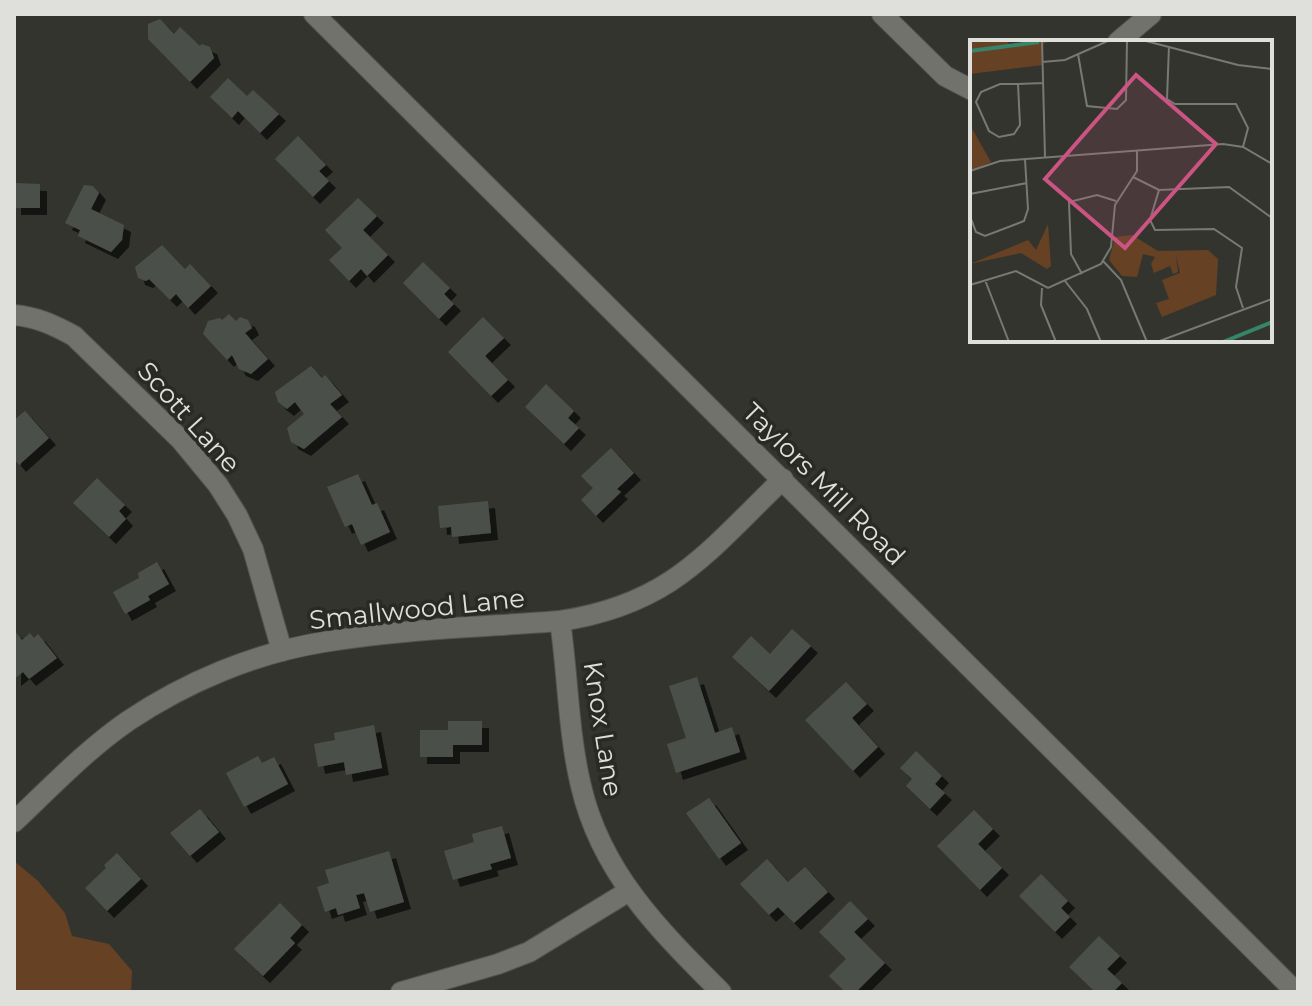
<svg xmlns="http://www.w3.org/2000/svg" width="1312" height="1006" viewBox="0 0 1312 1006" font-family="Montserrat,sans-serif">
<style>
.green{fill:#674124}
.building{fill:#4b504a;filter:url(#shadow)}
.lines{fill:none;stroke-linecap:round;stroke-linejoin:round}
.minor-casing{stroke:#52534d;stroke-width:22}
.minor{stroke:#71726b;stroke-width:20}
.labels{text-anchor:middle;dominant-baseline:central;stroke-width:7;stroke-linejoin:round;paint-order:stroke}
.street-label{font-size:26px;fill:#dfe0dc;stroke:#292a24}
.inset-river{fill:none;stroke:#36846a;stroke-width:4}
.inset-road{fill:none;stroke:#787974;stroke-width:2}
.view{fill:#cb5482;fill-opacity:0.15;stroke:#cb5482;stroke-width:4}
.inset-edge{fill:none;stroke:#dfe0dc;stroke-width:4}
</style>
<defs>
<filter id="shadow"><feDropShadow dx="7" dy="7" stdDeviation="0" flood-color="#0009"/></filter>
</defs>
<rect width="100%" height="100%" fill="#33342e"/>
<!-- green -->
<polygon class="green" points="14,861 38,881 65,913 72,936 109,944 132,971 131,992 14,992"/>
<!-- building -->
<g class="building">
<polygon points="160,19 174,34 180,27 200,46 202,44 210,47 214,58 190,82 148,39 148,24"/>
<polygon points="228,78 247,96 253,90 279,114 260,133 238,111 232,118 210,97"/>
<polygon points="298,136 326,165 319,171 329,181 313,197 275,159"/>
<polygon points="14,183 40,184 40,208 14,208"/>
<polygon points="84,185 93,186 99,193 91,209 124,225 122,240 111,252 78,236 80,230 65,223"/>
<polygon points="358,198 377,216 363,230 388,255 367,276 361,269 349,281 329,260 342,248 325,230"/>
<polygon points="162,245 185,269 190,264 211,286 188,308 176,294 170,300 149,279 146,281 138,278 135,267"/>
<polygon points="423,262 450,288 444,294 454,304 439,319 403,283"/>
<polygon points="229,314 236,321 240,317 248,320 252,328 245,333 268,359 251,374 239,369 232,355 227,360 203,334 208,321 220,318 222,320"/>
<polygon points="483,317 504,338 485,356 508,380 491,396 448,352"/>
<polygon points="311,366 322,378 325,375 342,395 330,404 342,417 304,449 291,442 287,428 304,414 295,402 287,409 278,402 275,392"/>
<polygon points="546,384 574,411 568,418 579,428 564,444 525,407"/>
<polygon points="25,411 49,438 19,465 14,459 14,420"/>
<polygon points="611,448 634,473 617,489 621,492 596,516 581,500 593,488 581,476"/>
<polygon points="358,474 372,505 377,503 390,532 361,545 352,524 345,527 327,487"/>
<polygon points="97,478 125,505 119,511 126,519 109,537 73,503"/>
<polygon points="488,501 491,533 452,537 451,527 440,528 438,506"/>
<polygon points="157,562 169,584 148,596 150,600 125,614 113,592 139,578 138,573"/>
<polygon points="792,629 811,646 769,691 732,657 751,636 770,654"/>
<polygon points="14,630 22,640 30,633 34,638 38,634 57,658 29,679 23,672 14,679"/>
<polygon points="697,677 715,733 732,727 740,752 676,773 667,744 686,738 669,686"/>
<polygon points="846,682 867,704 852,718 878,747 853,771 805,720"/>
<polygon points="448,721 482,721 482,745 453,745 453,757 420,757 420,730 448,730"/>
<polygon points="374,725 382,768 346,775 344,762 318,767 314,744 335,740 334,733"/>
<polygon points="916,751 942,776 935,784 945,793 930,809 906,786 912,779 900,768"/>
<polygon points="258,756 262,763 274,757 288,784 244,807 226,773"/>
<polygon points="709,798 741,843 719,859 686,813"/>
<polygon points="200,809 219,832 190,856 170,833"/>
<polygon points="974,810 993,829 978,844 1002,868 980,890 937,846"/>
<polygon points="502,826 511,858 490,864 492,869 453,880 444,851 474,842 472,834"/>
<polygon points="389,851 404,902 370,912 364,893 356,895 360,908 338,915 336,908 325,912 317,887 329,883 325,870"/>
<polygon points="117,853 141,879 107,911 85,888 106,868 104,865"/>
<polygon points="767,859 788,882 805,867 828,892 794,923 778,907 769,915 740,884"/>
<polygon points="1041,874 1068,901 1061,908 1070,917 1055,932 1019,896"/>
<polygon points="850,901 868,919 854,932 885,963 856,992 845,992 829,976 846,959 819,932"/>
<polygon points="280,903 302,925 290,938 295,943 263,976 234,949"/>
<polygon points="1099,936 1120,956 1107,969 1122,983 1113,992 1095,992 1069,967"/>
</g>
<g class="lines">
<!-- minor casing -->
<g class="minor-casing">
<g id="minor">
<polyline points="314,14 1296,992"/>
<polyline points="882,14 945,76 972,90"/>
<polyline points="1118,42 1151,14"/>
<path d="M14 315C37 317 54 325 74 336L180 439 218 485 237 515 253 549 282 651"/>
<path d="M560 621C568 675 568 732 581 786 601 873 660 931 721 992"/>
<path d="M14 822C51 787 86 750 128 721 186 682 255 653 324 642 401 629 482 627 560 621 672 604 707 552 783 479"/>
<polyline points="401,992 498,964 529,952 629,891"/>
</g>
</g>
<!-- minor -->
<use href="#minor" class="minor"/>
</g>
<g class="labels">
<!-- street labels -->
<g class="street-label">
<text transform="translate(189 417) rotate(48)">Scott Lane</text>
<text transform="translate(824 484) rotate(45)">Taylors Mill Road</text>
<text transform="translate(417 609) rotate(-6)">Smallwood Lane</text>
<text transform="translate(603 729) rotate(81)">Knox Lane</text>
</g>
</g>
<!-- overview -->
<g transform="translate(970 40)">
<rect width="302" height="302" fill="#33342e"/>
<path d="M0 0H38L39 5 82 0 73 4V25L0 34ZM0 85 21 122 0 132ZM78 184 81 226 77 229 51 213 0 224 58 200 66 210ZM162 195 188 211 238 210 248 219 246 255 192 277 186 263 199 259 192 240 210 233 206 216 208 232 203 234 200 226 184 233 181 224 185 217 173 214 167 237 152 236 139 220 145 197Z" fill="#674124"/>
<path class="inset-river" d="M0 11 69 2M253 302 302 282"/>
<path class="inset-road" d="M72 0 75 117M172 0 268 25 302 29M199 6 197 59 205 64H266L278 88 273 107M108 14 117 66 147 69 156 60 157 0M72 22 95 20 140 0M30 44H48L50 85 44 94 29 97 19 91 6 62 11 52ZM48 44 73 43M0 131 30 121 253 104 273 107 302 124M163 137 189 150 259 147 302 178M189 150 180 180 185 190 244 189 272 208 266 247 273 268M0 154 57 143M0 176 6 192 15 196 54 181 58 169 55 119M133 221 151 240 177 302M112 234 101 214 99 162 127 155 146 161M15 240 39 302M95 241 117 269 131 302M0 245 46 231 78 248 131 224 141 207 145 165 167 131V110M72 248 71 265 86 302M187 302 302 259"/>
<path class="view" d="M166 35 246 104 155 208 75 139Z"/>
<rect width="302" height="302" class="inset-edge"/>
</g>
<!-- border -->
<rect width="1312" height="1006" fill="none" stroke="#dfe0dc" stroke-width="32"/>
</svg>
